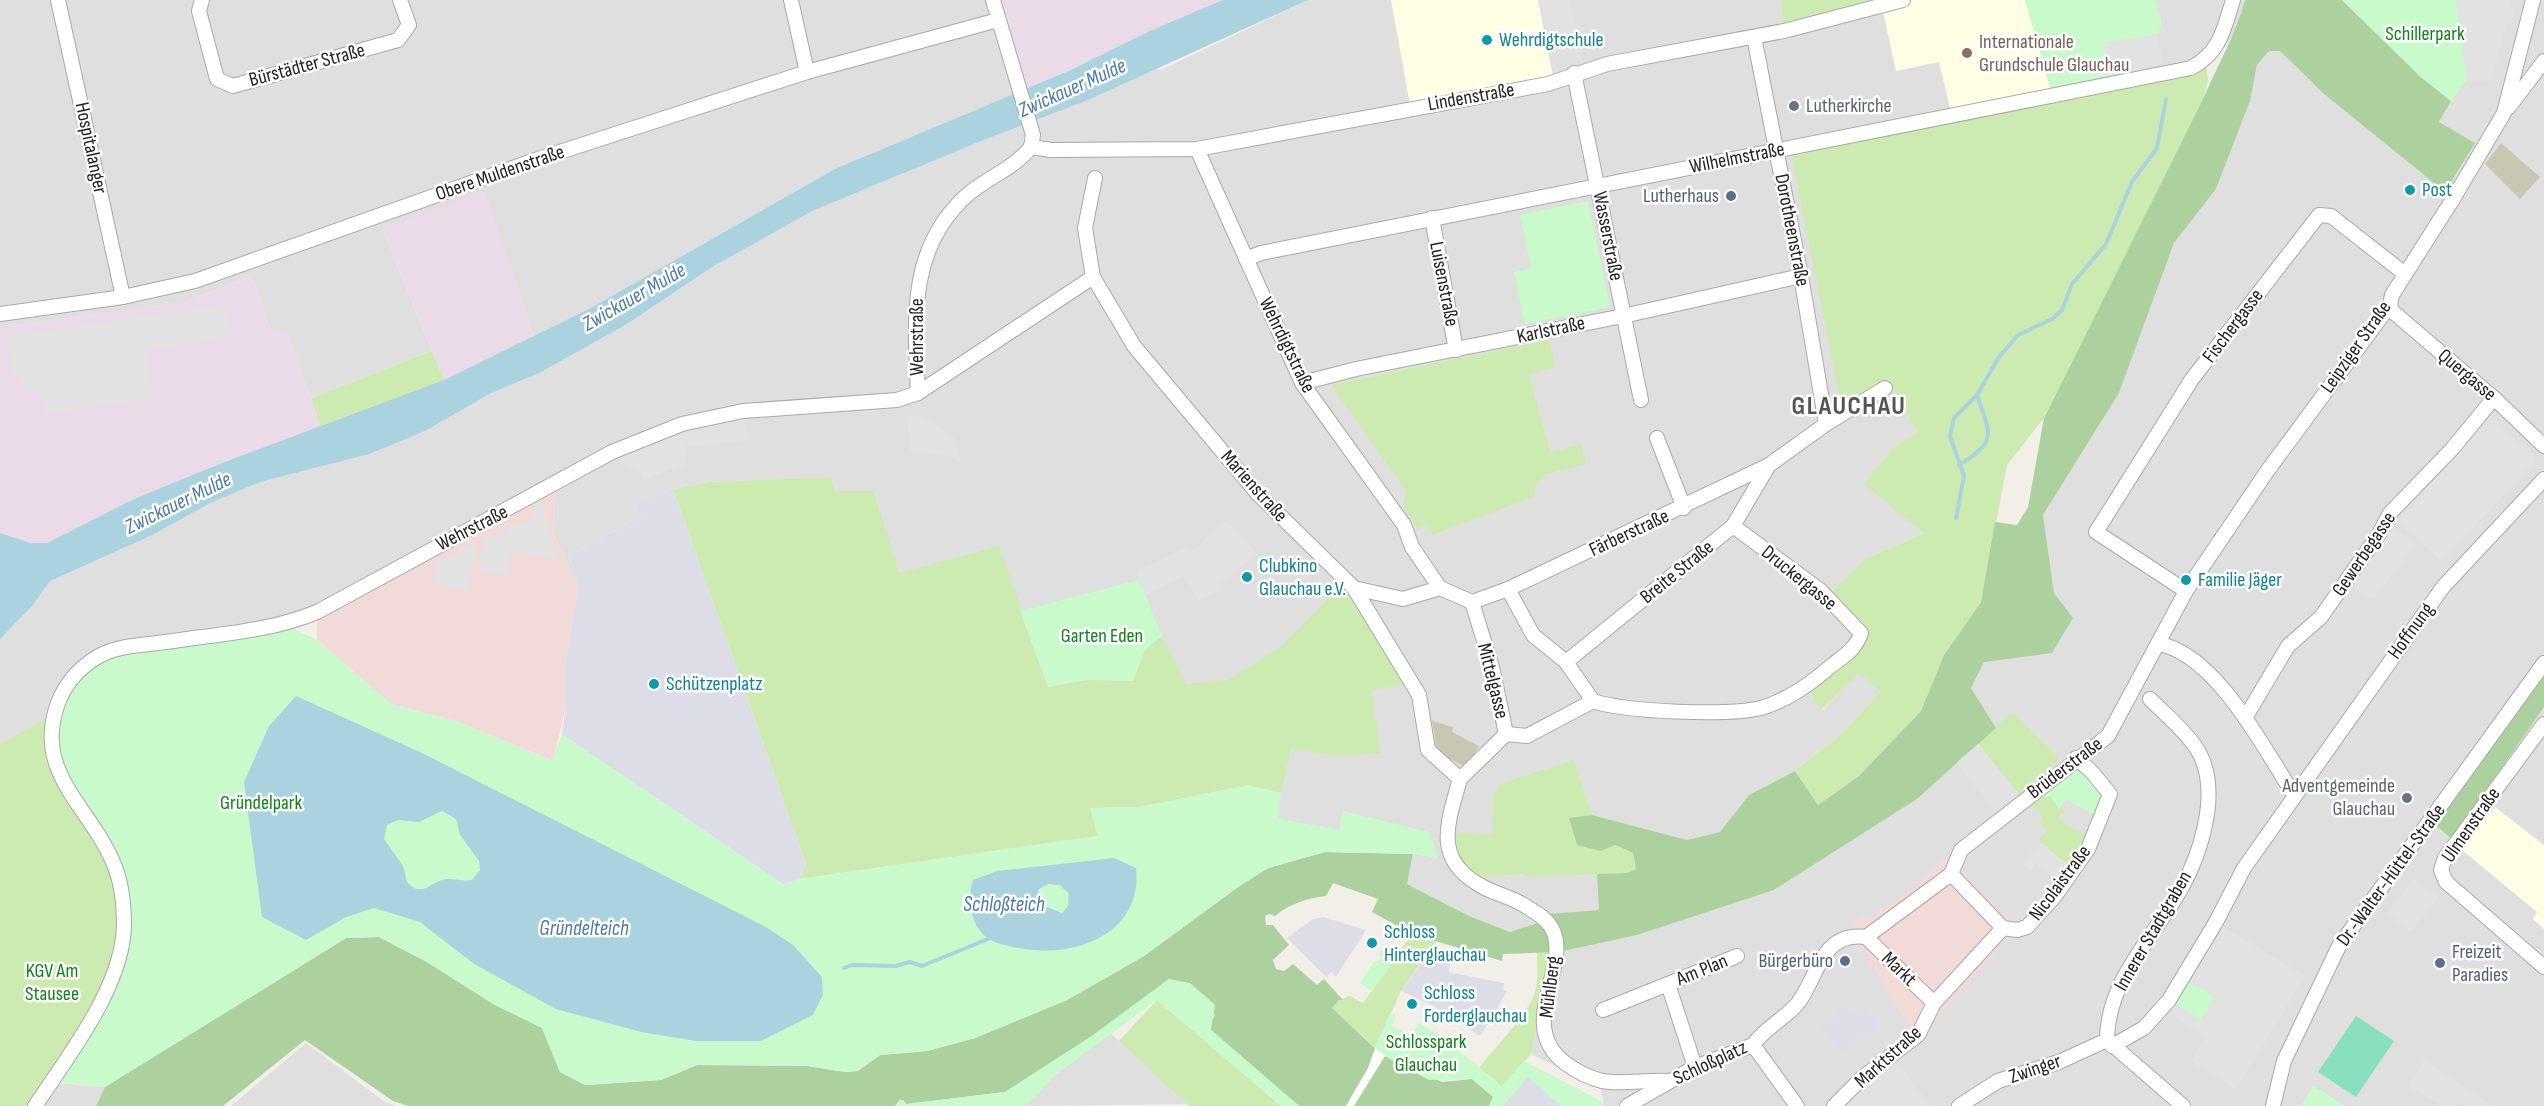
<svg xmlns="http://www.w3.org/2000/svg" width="2544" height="1106" viewBox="0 0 2544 1106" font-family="'Sofia Sans Condensed',sans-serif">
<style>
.residential{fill:#e0dfdf}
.commercial{fill:#f2dad9}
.industrial{fill:#ebdbe8}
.education{fill:#ffffe5}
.construction{fill:#c7c7b4}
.grass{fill:#cdebb0}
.forest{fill:#add19e}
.park{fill:#c8facc}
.pitch{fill:#88e0be}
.parking{fill:#e2e2e2}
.plaza{fill:#dddde8}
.water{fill:#aad3df;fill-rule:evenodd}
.pier{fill:#fff}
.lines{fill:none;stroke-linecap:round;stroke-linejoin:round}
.stream{stroke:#aad3df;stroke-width:4}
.minor-casing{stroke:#a9a9a9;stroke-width:16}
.minor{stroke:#fff;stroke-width:14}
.culture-dot{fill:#0f9aa8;stroke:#fff;stroke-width:2}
.education-dot{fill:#8d6e63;stroke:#fff;stroke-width:2}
.worship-dot{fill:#6b7280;stroke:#fff;stroke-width:2}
.service-dot{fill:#5c6f8a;stroke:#fff;stroke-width:2}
.labels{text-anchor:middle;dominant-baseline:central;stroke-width:5;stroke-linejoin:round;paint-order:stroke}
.park-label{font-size:20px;fill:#0c8416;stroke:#fff}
.culture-label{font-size:20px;fill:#0d838f;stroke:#fff;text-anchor:start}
.education-label{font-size:20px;fill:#785e54;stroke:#fff;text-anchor:start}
.street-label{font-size:20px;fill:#222;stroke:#fff}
.worship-label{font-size:20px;fill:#5b616d;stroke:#fff;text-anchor:start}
.service-label{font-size:20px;fill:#4e5e75;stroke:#fff;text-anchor:end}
.water-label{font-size:21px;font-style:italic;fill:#4a7aab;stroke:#fff}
.district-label{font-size:26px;font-weight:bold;letter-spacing:1.5px;fill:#555;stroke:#fff}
</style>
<rect width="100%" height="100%" fill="#f2efe9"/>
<!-- residential -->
<g class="residential">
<polygon points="0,0 993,0 1161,70 1308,0 1781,0 1784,30 1903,0 2245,0 2237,29 2224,48 2206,60 1842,403 1888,379 1917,432 1893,448 1924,533 1865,559 1832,591 1864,625 1867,632 1861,651 1809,692 1822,710 1859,672 1880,692 1842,733 1795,771 1749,795 1720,832 1687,840 1592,815 1569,818 1601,851 1599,910 1546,914 1541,922 1510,932 1469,916 1407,884 1413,854 1438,858 1343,811 1339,830 1278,819 1048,687 1020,611 898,573 874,491 835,491 831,477 709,482 673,489 633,502 641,516 570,555 578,588 555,536 554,486 317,612 55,713 0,744 0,533 30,543 227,461 444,380 476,362 382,228 432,351 311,398 288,334 270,328 252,276 185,302 0,327"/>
<polygon points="2342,0 2544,0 2544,1106 1604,1106 1601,1089 1531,1054 1552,952 1637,935 1774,890 1917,799 1996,728 1971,688 1984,661 2052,653 2073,618 2054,593 2043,515 2119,393 2174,243 2216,189 2250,101 2257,65 2269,51 2280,50 2323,93 2439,121 2451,101"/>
<polygon points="1110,1033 1191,1104 1026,1106 1055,1075"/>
<polygon points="306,1043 385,1102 396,1106 231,1106"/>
<polygon points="57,1083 105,1087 96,1106 39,1106"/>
</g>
<!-- commercial -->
<g class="commercial">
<polygon points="554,485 555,536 578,588 566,662 566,706 553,761 459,722 391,704 317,640 317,612"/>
<polygon points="1946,857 2018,927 1933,1022 1918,1035 1912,1031 1867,958 1857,942 1858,936 1853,925 1864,916 1868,920 1886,908 1911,890"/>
</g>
<!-- industrial -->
<g class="industrial">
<polygon points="993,0 1223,0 1019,93"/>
<polygon points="485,191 534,334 444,380 382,228"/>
<polygon points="252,276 270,328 288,333 321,427 227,461 134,499 47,543 30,543 0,533 0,327 185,302"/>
</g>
<!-- education -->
<g class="education">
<polygon points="1391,0 1538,0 1553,76 1410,105"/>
<polygon points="1903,0 2025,0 2052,94 1952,116 1939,62 1896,71 1882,7"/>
<polygon points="2495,807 2544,845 2544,929 2533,919 2537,912 2462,850"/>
</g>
<!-- construction -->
<g class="construction">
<polygon points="2501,143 2540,177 2520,199 2485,164"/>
<polygon points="1432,721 1453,727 1452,732 1479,746 1467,768 1437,752"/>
</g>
<!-- grass -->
<g class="grass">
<polygon points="1781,0 1903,0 1784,31"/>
<path d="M2206 60 2208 80 2204 97 2044 418 2007 465 1981 602 1944 655 1921 711 1859 776 1818 805 1795 771 1842 733 1880 692 1859 673 1821 710 1809 691C1829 676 1875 654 1864 624L1832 591 1865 559 1924 533 1864 484 1893 448 1917 432 1888 379 1841 403 1791 155 1952 116Z"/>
<polygon points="1549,340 1556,368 1529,374 1550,452 1581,444 1586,464 1545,474 1534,488 1536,496 1432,535 1424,525 1417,529 1403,504 1406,491 1331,385"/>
<polygon points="432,351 444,380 321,427 311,398"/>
<polygon points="831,477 835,491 874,491 899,573 999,546 1049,687 1088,680 1133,681 1145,650 1162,636 1186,684 1228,680 1278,649 1340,587 1352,599 1407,685 1371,690 1381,753 1343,757 1291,749 1281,793 1248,785 1140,807 1091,808 1098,836 799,879 806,864 673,489 709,482"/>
<polygon points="2012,712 2059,758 2019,794 1978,744"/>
<polygon points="55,713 90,823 123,898 111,982 35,1106 0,1106 0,744"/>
<polygon points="1574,760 1592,815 1569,818 1601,851 1614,845 1633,853 1636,869 1628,873 1528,877 1523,874 1470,878 1453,850 1450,832 1492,835 1493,795 1502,783"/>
<polygon points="2050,796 2064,811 2058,818 2085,836 2067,864 2038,840 2047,831 2039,822 2043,817 2028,801"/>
<polygon points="1412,934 1437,940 1401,991 1375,1048 1332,1008 1339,1000 1350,996 1363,1003"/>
<path d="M1552 952 1531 1054 1493 1097 1472 1079C1489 1050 1520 1027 1534 995 1539 982 1537 966 1537 953Z"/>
<polygon points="1157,1000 1281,1106 1189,1106 1119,1041"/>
</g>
<!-- forest -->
<g class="forest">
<path d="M2245 0H2342L2421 77 2451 101 2439 122 2475 143 2445 192 2323 93 2280 51H2269L2257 65 2250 101 2216 189 2174 243 2119 393 2043 515 2054 593 2073 618 2052 653 1984 662 1971 688 1996 728 1917 799 1774 890 1637 935 1558 952 1503 954 1502 961 1412 934 1372 912 1378 899 1333 883 1326 896C1308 898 1289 904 1275 916L1269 914 1265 916 1266 925H1273L1289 945 1273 960 1276 969 1284 971 1293 964 1317 985 1324 979 1343 1000H1339L1332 1008 1381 1054 1442 1082 1472 1079 1493 1097 1489 1106H1299L1211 1030 1210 1023 1215 1015 1169 979 1092 1036 1005 1092 906 1104 903 1100 895 1106H408L393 1101 305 1040 223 1106H96L105 1087 346 938 379 937 427 962 495 1005 542 1028 560 1072 585 1085 661 1080 697 1065 808 1066 845 1072 858 1071 880 1055 927 1051 975 1038 1067 1000 1144 956 1238 887 1268 868 1325 852 1413 854 1407 884 1469 916 1510 932 1541 922 1546 914 1599 910 1597 874 1627 873 1636 869 1633 853 1615 845 1601 851 1577 845 1569 818 1592 815 1687 840 1720 832 1749 795 1795 771 1818 805 1859 776 1921 711 1944 655 1981 602 1995 522 2017 525 2028 507 2044 418 2204 97C2218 64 2236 34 2245 0Z"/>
<polygon points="2544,673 2544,707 2452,839 2433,823"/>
</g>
<!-- park -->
<g class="park">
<path d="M2025 0H2155C2158 11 2166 25 2157 34L2104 43 2110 75 2051 88Z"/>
<polygon points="2342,0 2456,0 2467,80 2451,101 2421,77"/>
<polygon points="1588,201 1610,307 1525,324 1514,272 1531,268 1520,215"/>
<polygon points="1139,580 1162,636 1145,650 1133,681 1088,680 1048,687 1020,611"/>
<polygon points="286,625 317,640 391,704 459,722 552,761 562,734 783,884 799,879 1098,836 1090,808 1140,807 1248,785 1281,793 1278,819 1339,830 1343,811 1429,832 1438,858 1413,854 1325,852 1268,868 1238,887 1144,956 1067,1000 975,1038 927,1051 880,1055 858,1071 845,1072 808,1066 697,1065 661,1080 585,1085 560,1072 542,1028 495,1005 427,962 379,937 346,938 105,1087 52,1081 122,949 114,865 54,761 61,695 101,655"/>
<polygon points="2075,765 2104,792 2096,816 2067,800 2059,809 2050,796 2028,801"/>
<polygon points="1383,947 1398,956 1372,991 1360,983 1374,961 1379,961 1381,957 1379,954"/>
<polygon points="2183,977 2215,997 2201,1020 2169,1000"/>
<polygon points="1169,979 1190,983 1215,1005 1211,1030 1299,1106 1281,1106 1157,1000 1055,1075 1026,1106 895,1106 900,1099 907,1104 1005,1092 1092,1036"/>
<polygon points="1390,1013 1396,1015 1392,1026 1413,1035 1418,1023 1440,1035 1502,1086 1524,1061 1603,1102 1604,1106 1489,1106 1493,1097 1472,1079 1429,1080 1381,1054 1375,1048"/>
<polygon points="2314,1086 2345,1106 2301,1106"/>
</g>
<!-- pitch -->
<polygon class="pitch" points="2356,1016 2394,1041 2356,1097 2318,1072"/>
<!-- parking -->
<g class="parking">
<polygon points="1540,0 1570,0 1580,52 1551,57"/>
<polygon points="2456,0 2510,0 2514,13 2512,23 2507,25 2490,82 2467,80"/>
<polygon points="2157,34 2163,64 2110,75 2104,43"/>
<polygon points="223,305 232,333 205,342 147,350 152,398 45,414 40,393 28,392 11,371 8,337"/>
<polygon points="743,411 749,441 686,446 684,466 644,478 612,452"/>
<polygon points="920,414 953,436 961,461 944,455 910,451 907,418"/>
<polygon points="2491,417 2532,454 2535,461 2442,562 2397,521"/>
<polygon points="543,501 556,558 511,552 508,575 479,571 483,541 491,535 506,538 505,527 534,520 532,506"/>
<polygon points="1226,520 1258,553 1220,584 1221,590 1198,600 1184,576 1145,595 1136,571 1187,547 1192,552"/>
<polygon points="2392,525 2416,545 2372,600 2352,584"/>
<polygon points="477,543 469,590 433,584 436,563"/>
<polygon points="1978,744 2019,794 1997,813 1956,763"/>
<polygon points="2041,843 2067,864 2055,880 2036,864 2030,871 2022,864"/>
<polygon points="2414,878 2439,897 2411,932 2387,913"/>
<polygon points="2216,922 2305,976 2236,1090 2191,1061 2205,1038 2162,1008 2169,1000 2201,1020 2215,997 2183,977"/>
<polygon points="2424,1060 2492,1106 2464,1106 2455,1102 2454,1106 2441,1106 2408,1086"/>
<polygon points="1897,1062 1931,1106 1845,1106 1869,1084"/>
</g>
<!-- plaza -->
<g class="plaza">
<polygon points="673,489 806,864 799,879 783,884 562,734 566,706 566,662 578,588 570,555 641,516 633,502"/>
<polygon points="1324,917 1366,930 1336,977 1332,972 1327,975 1328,979 1287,938 1313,919"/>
<polygon points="1429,953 1451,962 1448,972 1504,983 1503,990 1507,992 1480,1036 1432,1005 1401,991"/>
<polygon points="1844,1007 1852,1012 1864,1007 1879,1025 1844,1052 1820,1027 1838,1015 1837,1011"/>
<polygon points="1528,1077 1530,1079 1561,1106 1503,1106"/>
</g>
<!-- water -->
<g class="water">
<polygon points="1223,0 1308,0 1088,100 981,141 812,211 712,267 627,324 539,373 489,394 427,430 369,454 260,482 212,502 152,535 50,581 32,606 0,639 0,533 30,543 47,543 134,499 227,461 444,380 591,308 835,169 1071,70 1152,30"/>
<path d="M296 696 422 753 766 927 793 945 822 977 823 995 813 1015 761 1041H696L641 1032 556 1009 474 964 420 922 374 908 346 917 306 940 262 917 244 782 269 726ZM442 811 456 819 460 835 479 861 480 870 472 880C462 882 450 877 442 880 428 885 421 897 407 882L403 866 384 839 387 825 398 820 419 822Z"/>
<path d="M1114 858 1136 868C1143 932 1078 958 1024 949 1014 947 998 945 989 939 970 927 967 899 973 880L997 871ZM1048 884 1060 885 1069 894 1068 906 1062 913 1040 904 1037 898 1039 889Z"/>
</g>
<!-- pier -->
<polygon class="pier" points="1375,1048 1385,1056 1354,1106 1346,1106 1368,1068"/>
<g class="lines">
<!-- stream -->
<g class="stream">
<path d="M1959 465C2000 441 1989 433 1977 395"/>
<polyline points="1956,518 1964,476 1950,436 1954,418 1977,395 1999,357 2018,335 2052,319 2062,310 2072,284 2106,244 2132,182 2157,148 2166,99"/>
<polyline points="844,968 852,965 895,966 910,962 922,966 988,939"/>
</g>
<!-- minor casing -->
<g class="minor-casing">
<g id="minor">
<polyline points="58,0 123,297"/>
<polyline points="202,0 199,11 217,79 233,86 398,40 409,25 400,0"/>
<polyline points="791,0 807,72"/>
<polyline points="993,0 1033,135 1031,147"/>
<polyline points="1754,37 1801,276 1826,424"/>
<polyline points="1574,73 1641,400"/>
<polyline points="2509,107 2544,61"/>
<polyline points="1031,147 1051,150 1197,149 1548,84 1607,64 1784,31 1903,0"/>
<polyline points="1197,149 1302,383 1404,525 1412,547 1440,588"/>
<polyline points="1095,178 1085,228 1093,277 1134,346 1258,494 1354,588 1419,695 1428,750 1460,779"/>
<polyline points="1432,218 1456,350"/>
<path d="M1246 259 1261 253 2191 68C2220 53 2224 29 2233 0"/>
<polyline points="2390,305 2392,311 2494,398 2544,446"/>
<polyline points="0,314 123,297 195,281 538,159 807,72 998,20"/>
<polyline points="1302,383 1356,369 1623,316 1801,276"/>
<path d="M918 393C915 322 907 250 966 196 986 178 1015 168 1031 147"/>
<polyline points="1657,438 1684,508"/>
<polyline points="1354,588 1403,599 1440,588 1472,602 1508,589 1769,465 1826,424 1885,388"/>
<polyline points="1508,589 1533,635 1566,662 1593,701"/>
<polyline points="2186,591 2096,532 2192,379 2319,215 2331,216 2405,274"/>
<polyline points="1472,602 1492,667 1506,734"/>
<path d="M2159 644C2216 654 2265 750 2294 795"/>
<polyline points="1566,662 1733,526 1769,465"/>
<polyline points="2245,718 2288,646 2321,617 2379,534 2390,513 2452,449 2494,398"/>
<polyline points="2544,724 2445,858 2441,870 2446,882 2544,967"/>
<path d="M1506 734 1527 736 1593 701C1626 712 1728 716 1761 708 1788 700 1810 684 1831 666 1844 656 1856 649 1861 633L1821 591 1733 526"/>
<path d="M1460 779C1447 825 1432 861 1485 888 1499 895 1514 898 1527 907 1535 912 1546 918 1551 927 1574 964 1514 1024 1565 1063 1576 1071 1590 1078 1602 1081 1625 1085 1646 1079 1670 1081"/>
<polyline points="1460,779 1506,734"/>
<polyline points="1951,874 1961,850 2108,736 2186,591 2268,470 2390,305 2392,295 2453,199 2504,113 2533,0"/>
<polyline points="1951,874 2003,928"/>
<polyline points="2003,928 2017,930 2027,927 2055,896 2088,849 2110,794 2091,771 2076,758"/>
<polyline points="1866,937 1951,874"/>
<polyline points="1866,937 1934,1003"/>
<polyline points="1668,984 1737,956"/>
<polyline points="1603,1010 1668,984 1695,1067"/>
<path d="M2107 1040C2107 986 2146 945 2173 902 2199 862 2225 789 2195 746 2183 729 2165 714 2150 699"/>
<polyline points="1753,1045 1797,1106"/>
<polyline points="2112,1046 2144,1028 2169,1000 2216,922 2244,868 2443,587 2544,479"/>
<path d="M35 1106C68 1056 123 987 124 925 124 905 122 885 115 867 92 807 32 774 58 703 66 682 80 667 99 656 119 645 144 645 166 642 217 634 269 632 317 612L612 452 682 424 743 411 897 400 918 393 1093 277"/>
<path d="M1627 1106 1695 1067 1753 1045C1764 1028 1785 1019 1798 1003 1818 977 1821 931 1866 937"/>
<polyline points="1834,1106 1863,1077 1918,1035 1934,1003 2003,928"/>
<polyline points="1959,1106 1998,1081 2059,1062 2107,1040 2183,1106"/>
<polyline points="2273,1106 2284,1061 2339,946 2544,663"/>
</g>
</g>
<!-- minor -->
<use href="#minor" class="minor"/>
</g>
<!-- markers -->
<g class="culture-dot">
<circle cx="1487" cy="40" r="6"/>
<circle cx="2410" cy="190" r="6"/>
<circle cx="1247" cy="577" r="6"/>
<circle cx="2186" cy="580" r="6"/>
<circle cx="654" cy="684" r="6"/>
<circle cx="1372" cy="943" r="6"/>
<circle cx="1412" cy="1004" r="6"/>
</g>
<circle class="education-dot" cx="1967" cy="53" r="6"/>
<g class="worship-dot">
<circle cx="1794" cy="106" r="6"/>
<circle cx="2407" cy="798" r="6"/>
</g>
<g class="service-dot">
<circle cx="1731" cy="196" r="6"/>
<circle cx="1845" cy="961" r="6"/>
<circle cx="2440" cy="963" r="6"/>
</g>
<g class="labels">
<!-- park labels -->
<g class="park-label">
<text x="2425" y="34">Schillerpark</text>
<text x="1102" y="636">Garten Eden</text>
<text x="261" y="803">Gründelpark</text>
<text x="52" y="971">KGV Am<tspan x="52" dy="23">Stausee</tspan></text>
<text x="1426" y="1042">Schlosspark<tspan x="1426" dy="23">Glauchau</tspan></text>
</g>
<!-- culture labels -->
<g class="culture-label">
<text x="1499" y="40">Wehrdigtschule</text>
<text x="2422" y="190">Post</text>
<text x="1259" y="566">Clubkino<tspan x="1259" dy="23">Glauchau e.V.</tspan></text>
<text x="2198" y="580">Familie Jäger</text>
<text x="666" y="684">Schützenplatz</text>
<text x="1384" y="932">Schloss<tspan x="1384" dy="23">Hinterglauchau</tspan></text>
<text x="1424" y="993">Schloss<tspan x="1424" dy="23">Forderglauchau</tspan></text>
</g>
<!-- education labels -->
<g class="education-label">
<text x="1979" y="42">Internationale<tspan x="1979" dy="23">Grundschule Glauchau</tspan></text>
</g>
<!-- street labels -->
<g class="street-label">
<text transform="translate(307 65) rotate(-15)">Bürstädter Straße</text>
<text transform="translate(1471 97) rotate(-10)">Lindenstraße</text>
<text transform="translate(91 148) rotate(78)">Hospitalanger</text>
<text transform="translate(1737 158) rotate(-11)">Wilhelmstraße</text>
<text transform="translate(500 173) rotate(-19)">Obere Muldenstraße</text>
<text transform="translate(1792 230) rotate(79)">Dorotheenstraße</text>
<text transform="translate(1608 236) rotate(79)">Wasserstraße</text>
<text transform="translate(1444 284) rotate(79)">Luisenstraße</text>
<text transform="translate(2233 326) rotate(-53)">Fischergasse</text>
<text transform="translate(1551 330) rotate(-12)">Karlstraße</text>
<text transform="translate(917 337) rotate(-90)">Wehrstraße</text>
<text transform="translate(1287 345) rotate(64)">Wehrdigtstraße</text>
<text transform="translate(2356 347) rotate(-55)">Leipziger Straße</text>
<text transform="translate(2467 375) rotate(40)">Quergasse</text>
<text transform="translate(1254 486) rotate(48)">Marienstraße</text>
<text transform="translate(472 528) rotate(-27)">Wehrstraße</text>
<text transform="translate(1629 533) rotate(-25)">Färberstraße</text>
<text transform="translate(2364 554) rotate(-56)">Gewerbegasse</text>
<text transform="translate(1677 572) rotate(-39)">Breite Straße</text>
<text transform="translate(1799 578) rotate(39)">Druckergasse</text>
<text transform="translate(2411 631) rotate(-54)">Hoffnung</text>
<text transform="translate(1493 681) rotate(76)">Mittelgasse</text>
<text transform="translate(2065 768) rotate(-37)">Brüderstraße</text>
<text transform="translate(2471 825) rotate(-55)">Ulmenstraße</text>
<text transform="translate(2391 875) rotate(-54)">Dr.-Walter-Hüttel-Straße</text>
<text transform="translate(2060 883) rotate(-53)">Nicolaistraße</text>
<text transform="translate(2153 931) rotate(-60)">Innerer Stadtgraben</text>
<text transform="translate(1899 969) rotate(44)">Markt</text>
<text transform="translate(1702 970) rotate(-22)">Am Plan</text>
<text transform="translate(1550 987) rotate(-83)">Mühlberg</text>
<text transform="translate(1888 1057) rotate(-42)">Marktstraße</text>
<text transform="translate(1710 1063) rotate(-25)">Schloßplatz</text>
<text transform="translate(2035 1069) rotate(-19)">Zwinger</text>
</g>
<!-- worship labels -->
<g class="worship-label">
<text x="1806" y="106">Lutherkirche</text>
<text x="2395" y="786" text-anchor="end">Adventgemeinde<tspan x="2395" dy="23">Glauchau</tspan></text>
</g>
<!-- service labels -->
<g class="service-label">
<text x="1719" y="196">Lutherhaus</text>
<text x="2452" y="952" text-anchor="start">Freizeit<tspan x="2452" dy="23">Paradies</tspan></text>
<text x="1833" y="961">Bürgerbüro</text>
</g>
<!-- water labels -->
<g class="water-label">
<text transform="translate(1072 88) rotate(-24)">Zwickauer Mulde</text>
<text transform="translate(634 297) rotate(-30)">Zwickauer Mulde</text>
<text transform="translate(178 503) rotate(-26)">Zwickauer Mulde</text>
<text x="1004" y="904">Schloßteich</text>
<text x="584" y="928">Gründelteich</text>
</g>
<!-- district labels -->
<g class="district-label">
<text x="1849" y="406">GLAUCHAU</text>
</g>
</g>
</svg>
